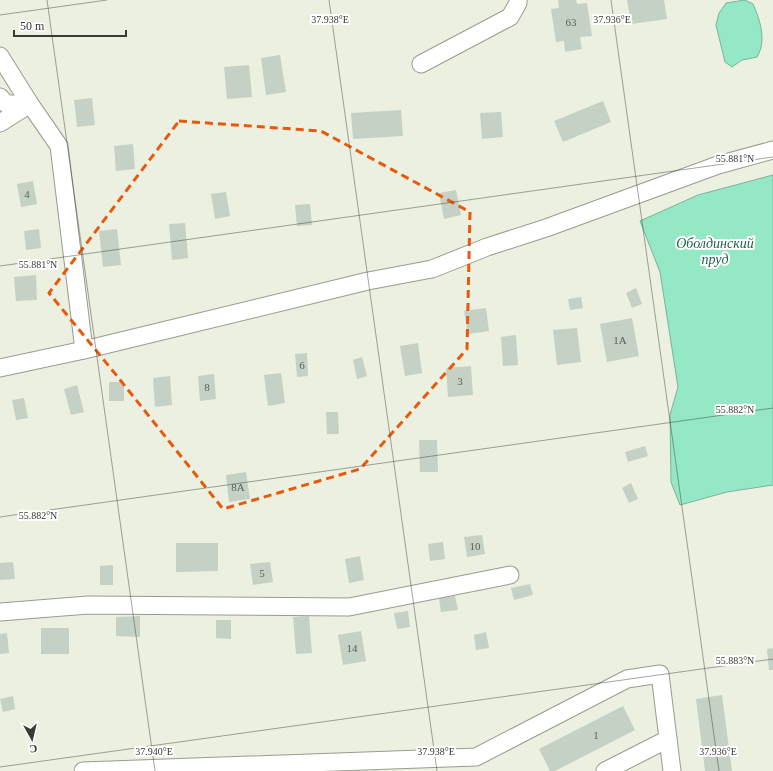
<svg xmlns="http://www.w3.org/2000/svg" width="773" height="771" viewBox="0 0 773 771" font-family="'Times New Roman',serif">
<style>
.water{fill:#95e8c6;stroke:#79b49a}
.building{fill:#c5d1c5}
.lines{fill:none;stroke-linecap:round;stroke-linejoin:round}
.minor-casing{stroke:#989c8e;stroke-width:19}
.minor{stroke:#fff;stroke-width:17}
.marked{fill:none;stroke:#e8590c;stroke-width:3;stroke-dasharray:8 5;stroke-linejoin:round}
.ticks{fill:none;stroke:#383a34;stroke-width:1;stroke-opacity:0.45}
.labels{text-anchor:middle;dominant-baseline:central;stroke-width:4;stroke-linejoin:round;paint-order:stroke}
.number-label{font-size:11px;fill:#5b6058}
.water-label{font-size:14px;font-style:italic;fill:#22614b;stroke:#fff}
.ticks-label{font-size:10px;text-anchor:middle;fill:#383a34;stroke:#fff;stroke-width:4;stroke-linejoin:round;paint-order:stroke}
</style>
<rect width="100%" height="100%" fill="#ebf0e1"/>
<!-- water -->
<g class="water">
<path d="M745 0 753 4C760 20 767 40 757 57L742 60 732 67 725 62 716 25 719 13 726 3Z"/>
<polygon points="773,175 773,485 727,492 680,505 671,482 670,415 678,387 660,272 640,221 698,195"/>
</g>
<!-- building -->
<g class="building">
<polygon points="558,0 576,0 577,4 587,3 592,36 580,37 582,49 565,52 564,41 556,42 551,9 559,8"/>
<polygon points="627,0 664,0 667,19 631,24"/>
<polygon points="280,55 286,92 266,95 261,58"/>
<polygon points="249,65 252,97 227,99 224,67"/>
<polygon points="92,98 95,125 77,127 74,100"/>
<polygon points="603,101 611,122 563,142 554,121"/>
<polygon points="401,110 403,136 353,139 351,113"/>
<polygon points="501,112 503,137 482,139 480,113"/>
<polygon points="133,144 135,169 116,171 114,146"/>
<polygon points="33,181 37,204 21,207 17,184"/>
<polygon points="456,190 461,215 444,219 439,193"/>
<polygon points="226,192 230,216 215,219 211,194"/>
<polygon points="310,204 312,225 297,226 295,205"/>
<polygon points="185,223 188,258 172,260 169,224"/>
<polygon points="39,229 41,248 26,250 24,231"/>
<polygon points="117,229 121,265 103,267 99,231"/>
<polygon points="36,275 37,300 16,301 14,277"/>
<polygon points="636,288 642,304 632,308 626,293"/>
<polygon points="581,297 583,308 570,310 568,299"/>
<polygon points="486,308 489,331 468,334 464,311"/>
<polygon points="632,318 639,356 607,362 600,324"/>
<polygon points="577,328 581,362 557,365 553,330"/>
<polygon points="516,335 518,365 503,366 501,337"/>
<polygon points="418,343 422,373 405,376 400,346"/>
<polygon points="307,353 308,376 297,377 295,354"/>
<polygon points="362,357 367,376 357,379 353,360"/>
<polygon points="471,366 473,395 448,397 446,368"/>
<polygon points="281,373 285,403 268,406 264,375"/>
<polygon points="214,374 216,399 200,401 198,376"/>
<polygon points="170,376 172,405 155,407 153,378"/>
<rect x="109" y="382" width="15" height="19"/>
<polygon points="77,385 84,412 71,415 64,389"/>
<polygon points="24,398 28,418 16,420 12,400"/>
<polygon points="326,412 338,412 339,434 327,434"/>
<polygon points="419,440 437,440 438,472 420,472"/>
<polygon points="645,446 648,456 628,462 625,452"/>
<polygon points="246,472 250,499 229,502 226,475"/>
<polygon points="631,483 638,499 629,503 622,488"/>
<polygon points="482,535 485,554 467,557 464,537"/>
<polygon points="443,542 445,559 430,561 428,544"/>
<polygon points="176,543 218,543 218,571 176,572"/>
<polygon points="360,556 364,580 349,583 345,559"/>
<polygon points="13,562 15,579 0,580 0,563"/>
<polygon points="270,562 273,582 253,585 250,564"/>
<polygon points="113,565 113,585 100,585 100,566"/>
<polygon points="530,584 533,595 514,600 511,588"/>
<polygon points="455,596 458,610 441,612 439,598"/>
<polygon points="408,611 410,627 397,629 394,613"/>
<polygon points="140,616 140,637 116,636 116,617"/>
<polygon points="309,616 312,653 296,654 293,617"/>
<polygon points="216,620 231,620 231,639 216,638"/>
<rect x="41" y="628" width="28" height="26"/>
<polygon points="361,631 366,661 343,665 338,635"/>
<polygon points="486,632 489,648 476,650 474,635"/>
<polygon points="7,633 9,653 0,654 0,634"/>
<polygon points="773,648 773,670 769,670 767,649"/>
<polygon points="722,695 732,771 705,771 696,699"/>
<polygon points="13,696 15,709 3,712 0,699"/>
<polygon points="623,706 635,730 555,771 550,771 539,749"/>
</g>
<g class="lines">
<!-- minor casing -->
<g class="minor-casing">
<g id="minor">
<polyline points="0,56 30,104 0,123"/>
<polyline points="421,64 510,17 518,3 518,0"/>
<polyline points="0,97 6,104 30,104 59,146 84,350"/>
<polyline points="0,368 84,350 368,281 432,269 487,247 546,228 718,165 773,150"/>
<polyline points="0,612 88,605 349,607 510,575"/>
<polyline points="83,771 476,757 627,679 660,674 672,771"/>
<polyline points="605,771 668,739"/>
</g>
</g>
<!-- minor -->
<use href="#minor" class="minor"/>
</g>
<!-- marked area -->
<path class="marked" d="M179 121 321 131 470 212 467 349 360 469 223 509 117 376 49 293Z"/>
<!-- ticks -->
<path class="ticks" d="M47 0 155 771M329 0 437 771M611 0 719 771M0 15 107 0M0 266 773 157M0 517 773 408M0 767 773 659"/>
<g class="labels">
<!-- number labels -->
<g class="number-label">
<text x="571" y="22">63</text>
<text x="27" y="194">4</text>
<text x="620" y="340">1А</text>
<text x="302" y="365">6</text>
<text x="460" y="381">3</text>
<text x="207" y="387">8</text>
<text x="238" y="487">8А</text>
<text x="475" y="546">10</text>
<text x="262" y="573">5</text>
<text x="352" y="648">14</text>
<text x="596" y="735">1</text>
</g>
<!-- water labels -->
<g class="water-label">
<text x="715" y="243">Оболдинский<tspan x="715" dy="16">пруд</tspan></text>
</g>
</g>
<g class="ticks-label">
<text x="330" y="23">37.938°E</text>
<text x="612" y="23">37.936°E</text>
<text x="735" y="162">55.881°N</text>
<text x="38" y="268">55.881°N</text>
<text x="735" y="413">55.882°N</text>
<text x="38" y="519">55.882°N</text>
<text x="735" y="664">55.883°N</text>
<text x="154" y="755">37.940°E</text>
<text x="436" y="755">37.938°E</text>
<text x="718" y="755">37.936°E</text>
</g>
<!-- north arrow -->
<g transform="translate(32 739) rotate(172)" stroke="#ffffff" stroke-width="3" paint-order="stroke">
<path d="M0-3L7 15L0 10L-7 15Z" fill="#383a34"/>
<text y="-6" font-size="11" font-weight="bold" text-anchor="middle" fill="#383a34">С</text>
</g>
<!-- scale -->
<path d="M14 30v6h112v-6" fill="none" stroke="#383a34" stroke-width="2"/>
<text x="20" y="30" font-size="12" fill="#383a34" stroke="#ffffff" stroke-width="3" paint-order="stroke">50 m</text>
</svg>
